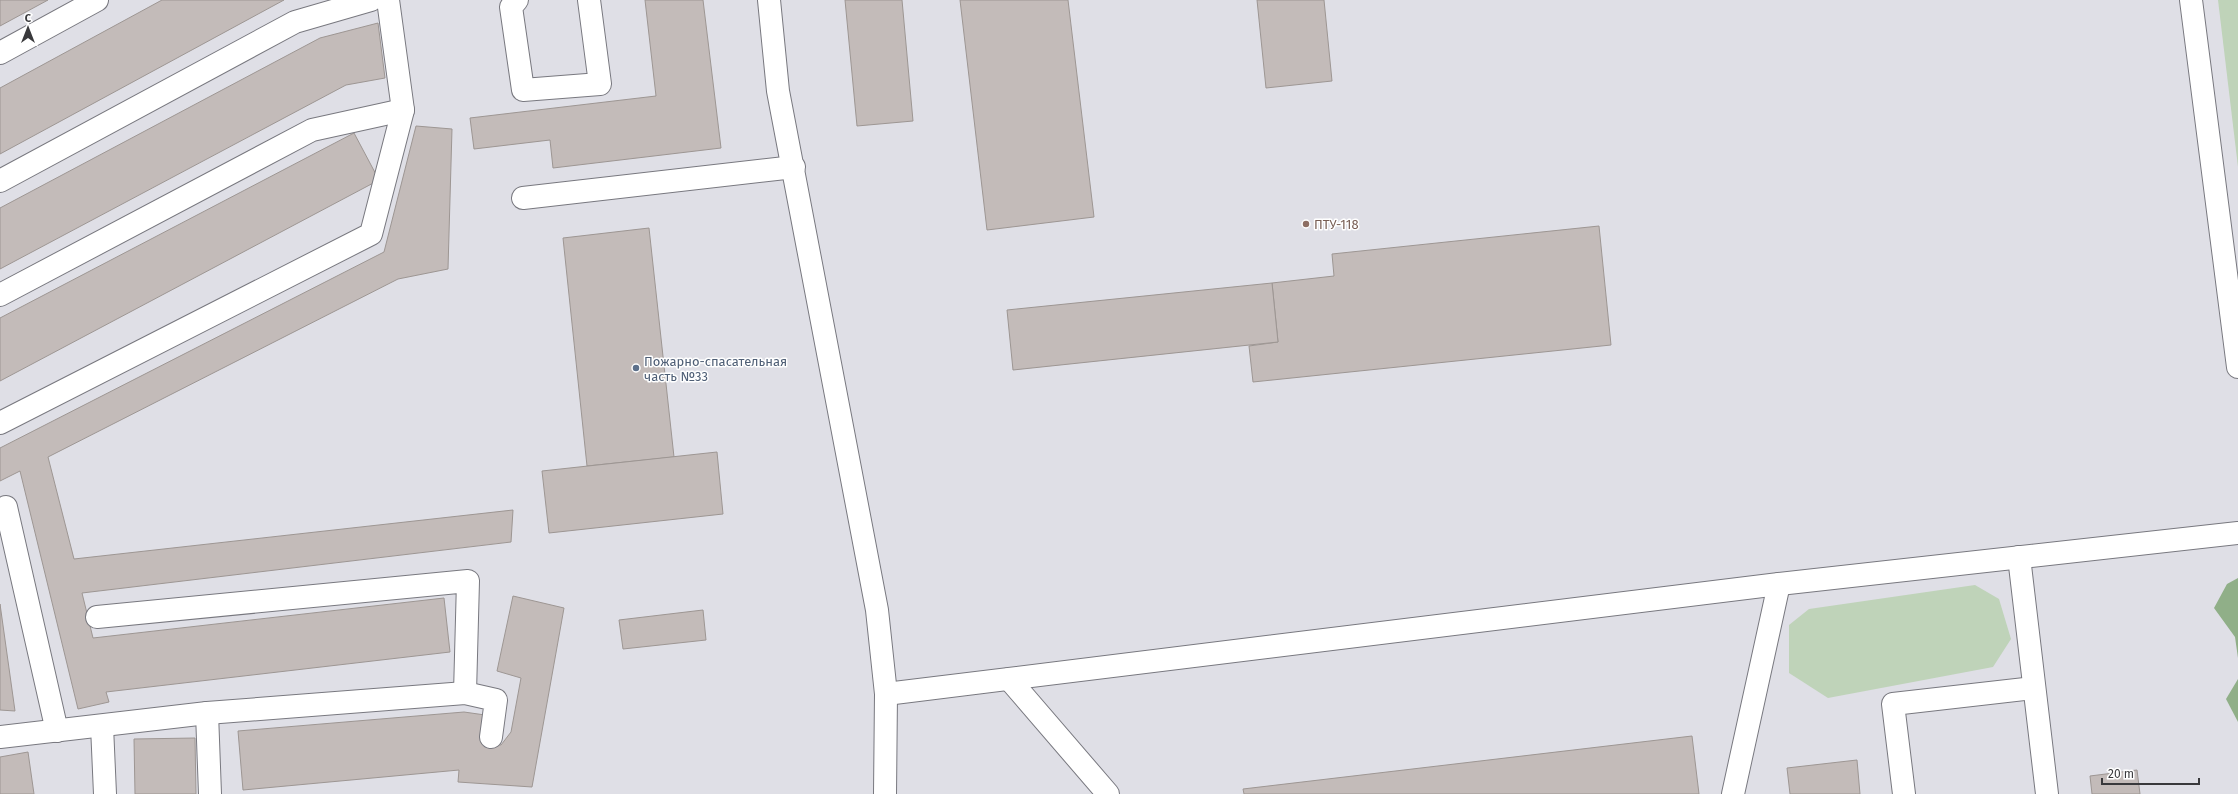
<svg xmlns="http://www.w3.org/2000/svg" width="2238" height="794" viewBox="0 0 2238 794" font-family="'Fira Sans',sans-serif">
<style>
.green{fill:#bfd3b9}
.forest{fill:#90af88}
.building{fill:#c3bbb9;stroke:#9d9693}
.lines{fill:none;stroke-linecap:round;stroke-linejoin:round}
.minor-casing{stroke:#78787f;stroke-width:24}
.minor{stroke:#fff;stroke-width:22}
.education-dot{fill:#8d6e63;stroke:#fff;stroke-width:1.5}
.service-dot{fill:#5c6f8a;stroke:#fff;stroke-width:1.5}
.labels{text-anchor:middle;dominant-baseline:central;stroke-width:3;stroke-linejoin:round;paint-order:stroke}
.education-label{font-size:13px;fill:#785e54;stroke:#fff;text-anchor:start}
.service-label{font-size:13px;fill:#4e5e75;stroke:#fff;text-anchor:start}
</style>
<rect width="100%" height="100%" fill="#dfdfe6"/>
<!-- green -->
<g class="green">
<polygon points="2218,0 2238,0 2238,167"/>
<polygon points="1975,585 1999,599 2011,639 1993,667 1828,698 1789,673 1789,625 1809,609"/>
</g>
<!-- forest -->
<g class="forest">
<polygon points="2238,578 2238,658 2235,637 2214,608 2227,584"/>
<polygon points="2238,679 2238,722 2226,699"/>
</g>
<!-- building -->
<g class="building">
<polygon points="0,0 48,0 0,26"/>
<polygon points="162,0 284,0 0,154 0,88"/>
<polygon points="645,0 703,0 721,148 553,168 550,140 474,149 470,118 656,96"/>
<polygon points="845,0 902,0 913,121 857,126"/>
<polygon points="960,0 1068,0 1094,217 987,230"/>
<polygon points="1257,0 1324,0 1332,81 1266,88"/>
<polygon points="378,23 385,78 346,85 0,269 0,208 320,38"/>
<polygon points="416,126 452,129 448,269 398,279 48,457 74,559 513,510 511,542 82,593 93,638 444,598 450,652 106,692 109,702 78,709 20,471 0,481 0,448 384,252"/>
<polygon points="354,133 379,180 0,381 0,318"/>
<polygon points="1599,226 1611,345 1253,382 1249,346 1278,342 1272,283 1334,276 1332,254"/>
<polygon points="649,228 674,457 587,466 563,238"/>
<polygon points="1272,283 1278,342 1013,370 1007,310"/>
<polygon points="717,452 723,514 549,533 542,471"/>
<polygon points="513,596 564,608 532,787 458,782 459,770 243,790 238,731 464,712 485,715 481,743 501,745 511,732 521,678 497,671"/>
<polygon points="0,604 15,711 0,710"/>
<polygon points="703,610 706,640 623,649 619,620"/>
<polygon points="1692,736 1699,794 1244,794 1243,789"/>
<polygon points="195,738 196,794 135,794 134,739"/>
<polygon points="28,752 34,794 0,794 0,757"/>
<polygon points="1857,760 1860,794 1790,794 1787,768"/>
<polygon points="2137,770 2140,794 2092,794 2090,776"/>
</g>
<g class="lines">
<!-- minor casing -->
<g class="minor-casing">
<g id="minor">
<polyline points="517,0 511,7 523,90 600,84 589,0"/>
<polyline points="769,0 778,91 877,610 886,694 885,794"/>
<polyline points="2191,0 2238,367"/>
<polyline points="0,53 97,0"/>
<polyline points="0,181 295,22 371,0"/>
<polyline points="523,198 794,167"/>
<polyline points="0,295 312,130 403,110"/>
<polyline points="0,423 371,234 403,110 388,0"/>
<polyline points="6,507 57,731"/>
<polyline points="2019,557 2047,794"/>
<polyline points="97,617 468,581 465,693"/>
<polyline points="1009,679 1108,794"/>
<polyline points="886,694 1779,584 2238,533"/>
<polyline points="207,713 210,794"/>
<polyline points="102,726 105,794"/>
<polyline points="0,737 207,713 465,693 496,700 491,737"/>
<polyline points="1733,794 1779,584"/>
<polyline points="1904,794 1893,704 2034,688"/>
</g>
</g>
<!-- minor -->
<use href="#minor" class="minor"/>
</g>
<!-- markers -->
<circle class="education-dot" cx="1306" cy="224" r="4"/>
<circle class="service-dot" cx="636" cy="368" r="4"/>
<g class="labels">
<!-- education labels -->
<g class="education-label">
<text x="1314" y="224">ПТУ-118</text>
</g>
<!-- service labels -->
<g class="service-label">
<text x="644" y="361">Пожарно-спасательная<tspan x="644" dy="15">часть №33</tspan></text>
</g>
</g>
<!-- north arrow -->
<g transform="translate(28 28)" stroke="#ffffff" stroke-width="3" paint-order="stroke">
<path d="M0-3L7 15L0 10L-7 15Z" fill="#39393c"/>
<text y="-6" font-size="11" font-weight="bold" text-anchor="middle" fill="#39393c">С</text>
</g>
<!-- scale -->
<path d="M2102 778v6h97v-6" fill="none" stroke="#39393c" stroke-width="2"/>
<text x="2108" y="778" font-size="12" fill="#39393c" stroke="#ffffff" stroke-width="3" paint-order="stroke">20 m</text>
</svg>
